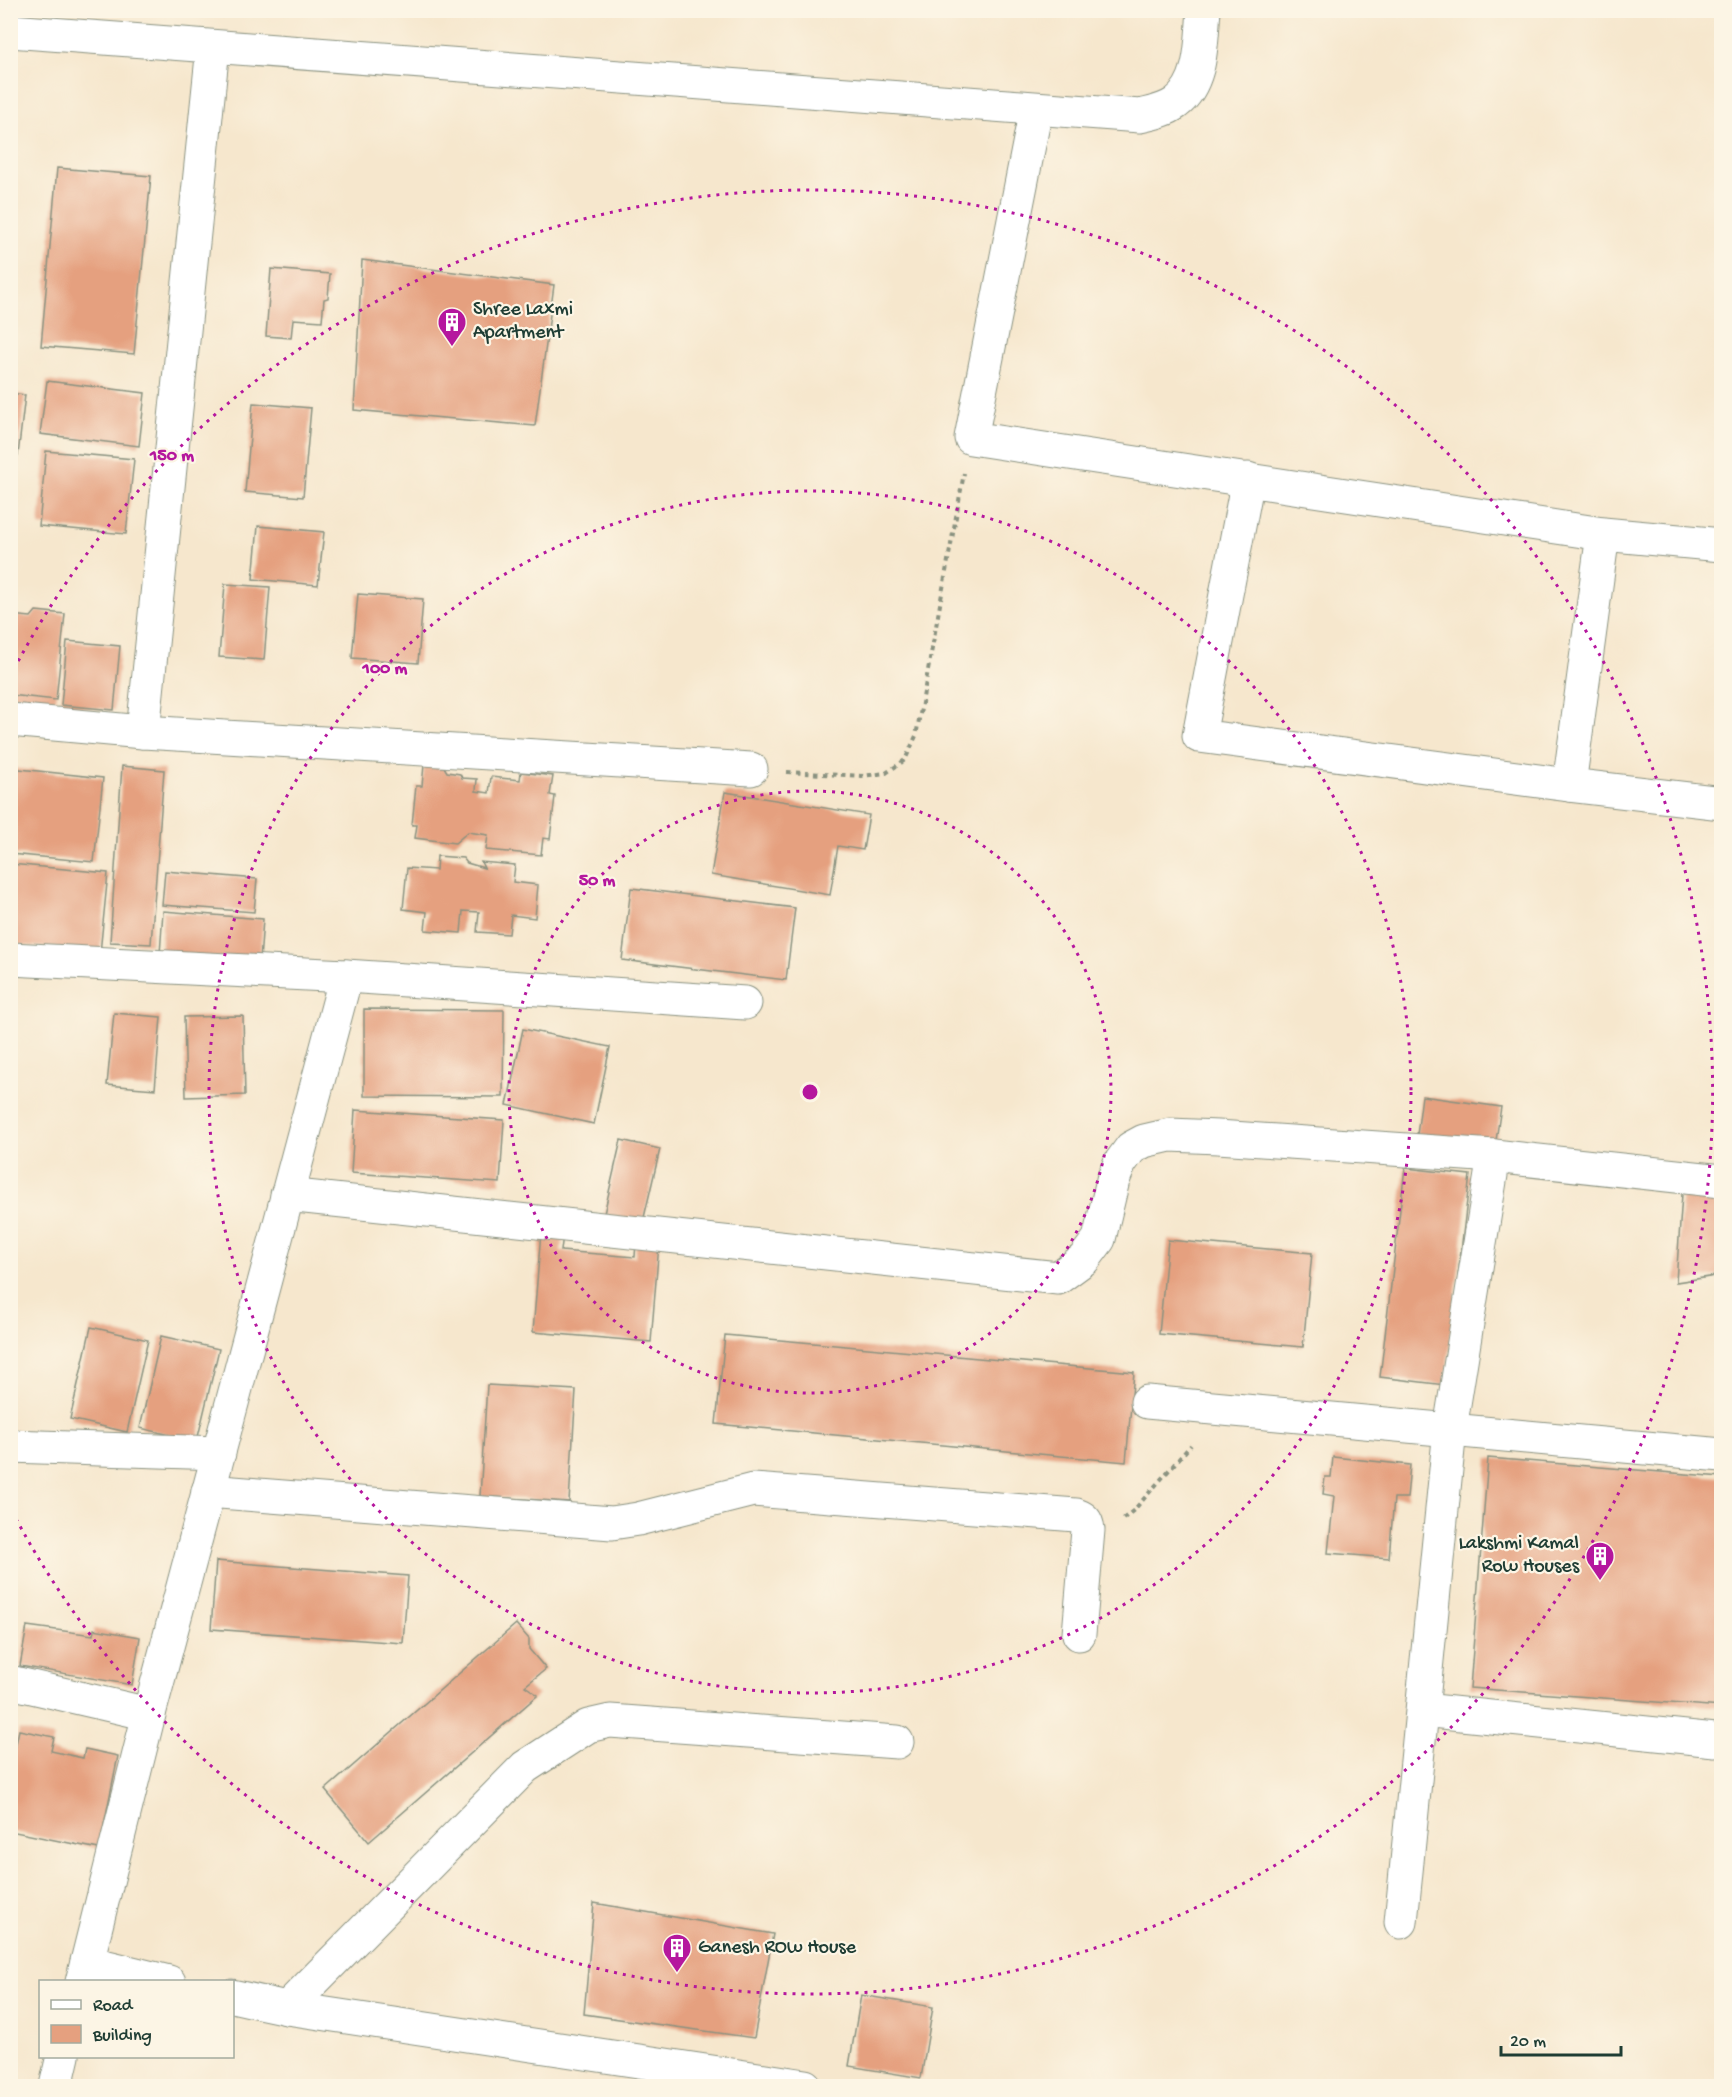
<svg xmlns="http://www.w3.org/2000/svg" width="1732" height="2097" viewBox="0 0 1732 2097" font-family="'Gochi Hand',sans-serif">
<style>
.building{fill:#e5a07f}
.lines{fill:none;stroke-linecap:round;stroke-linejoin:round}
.street-casing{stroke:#8a9280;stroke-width:35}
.path{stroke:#8a9280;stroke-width:4;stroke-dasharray:4.5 4.5;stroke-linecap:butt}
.street{stroke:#fff;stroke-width:33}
.ring{fill:none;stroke:#b5179e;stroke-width:3;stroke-dasharray:3 6}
.labels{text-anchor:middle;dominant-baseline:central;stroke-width:4.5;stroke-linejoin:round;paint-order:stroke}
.poi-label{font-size:20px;fill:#1f3d34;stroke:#fcf5e5;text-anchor:start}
.centre{fill:#b5179e;stroke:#fcf5e5;stroke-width:3}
.ring-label{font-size:18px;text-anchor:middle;font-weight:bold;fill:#b5179e;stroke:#fcf5e5;stroke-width:4.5;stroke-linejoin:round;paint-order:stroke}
</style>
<rect width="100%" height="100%" fill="#fcf5e5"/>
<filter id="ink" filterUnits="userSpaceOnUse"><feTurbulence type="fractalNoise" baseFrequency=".0167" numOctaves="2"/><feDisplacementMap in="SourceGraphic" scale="12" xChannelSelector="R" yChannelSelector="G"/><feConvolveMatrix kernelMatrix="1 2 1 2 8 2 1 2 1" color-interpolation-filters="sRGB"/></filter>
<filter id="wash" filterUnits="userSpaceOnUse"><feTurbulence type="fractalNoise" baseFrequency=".008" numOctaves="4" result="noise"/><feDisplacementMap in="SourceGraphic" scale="24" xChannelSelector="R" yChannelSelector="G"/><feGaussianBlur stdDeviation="1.35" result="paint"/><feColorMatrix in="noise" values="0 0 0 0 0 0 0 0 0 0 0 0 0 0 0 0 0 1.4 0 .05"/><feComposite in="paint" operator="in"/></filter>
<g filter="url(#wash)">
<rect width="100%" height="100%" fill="#f6e7cd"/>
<g id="blocks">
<!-- building -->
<g class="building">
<polygon points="57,168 151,176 134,354 41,346"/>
<polygon points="362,260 554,285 535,426 354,410"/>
<polygon points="271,269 330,274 328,298 324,299 322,321 293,319 291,338 266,336"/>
<polygon points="47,381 145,393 139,446 40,434"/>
<polygon points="10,393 25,395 18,455 10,454"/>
<polygon points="253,403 311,408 303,497 245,492"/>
<polygon points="46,451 134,459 126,534 39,526"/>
<polygon points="258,526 324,532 318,585 253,579"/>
<polygon points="225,584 270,587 264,660 219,657"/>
<polygon points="358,594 423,599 418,663 352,658"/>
<polygon points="36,611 65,614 56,700 10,695 10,615 31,617"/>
<polygon points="67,641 120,646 114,710 61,705"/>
<polygon points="424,765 444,767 447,772 460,774 462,778 477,779 476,791 489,793 491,777 520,780 521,772 553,776 550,795 555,796 550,839 543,838 541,855 486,850 488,835 468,832 455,843 415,838 417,825 412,825 416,786 422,786"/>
<polygon points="122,766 164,770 151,944 110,942"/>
<polygon points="10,768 103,778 94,862 10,854"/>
<polygon points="725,792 869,815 863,850 838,846 830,895 711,875"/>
<polygon points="437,856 463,858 467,863 484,868 481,862 515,865 513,882 538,885 535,918 511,915 509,934 477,932 479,912 463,911 461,933 425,930 427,912 403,909 407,868 436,870"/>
<polygon points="10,864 108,873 100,953 10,944"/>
<polygon points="165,871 257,879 254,912 162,905"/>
<polygon points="631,888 795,908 786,980 622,960"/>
<polygon points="163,911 263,919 260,961 160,954"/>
<polygon points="364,1009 504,1010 503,1097 364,1096"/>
<polygon points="114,1013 161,1017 155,1089 107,1085"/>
<polygon points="243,1016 245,1095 186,1097 184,1017"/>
<polygon points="523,1029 610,1047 594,1124 507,1105"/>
<polygon points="1422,1096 1501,1107 1494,1154 1416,1143"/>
<polygon points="355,1110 504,1120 500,1183 351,1173"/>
<polygon points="621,1140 660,1149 642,1226 603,1218"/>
<polygon points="1405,1168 1470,1175 1445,1385 1380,1377"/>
<polygon points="1699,1181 1722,1183 1722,1275 1676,1282 1682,1194"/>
<polygon points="541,1232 563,1234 561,1251 635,1257 636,1242 659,1244 651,1342 533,1332"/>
<polygon points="1168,1240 1312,1253 1303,1347 1159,1334"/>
<polygon points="91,1327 148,1340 127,1432 70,1419"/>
<polygon points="725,1335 1134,1372 1126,1462 716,1424"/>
<polygon points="161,1336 219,1349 197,1441 140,1428"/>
<polygon points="487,1385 576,1390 569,1502 480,1496"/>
<polygon points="1333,1457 1410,1465 1407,1498 1394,1498 1389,1558 1328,1553 1334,1496 1323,1494 1325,1477 1331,1477"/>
<polygon points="1488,1458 1722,1477 1722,1707 1470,1688"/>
<polygon points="216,1561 408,1576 403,1643 211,1629"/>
<polygon points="516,1624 529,1639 529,1649 546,1669 525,1686 538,1695 369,1842 325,1790"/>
<polygon points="27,1626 93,1635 94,1629 140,1637 132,1685 20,1666"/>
<polygon points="19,1730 54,1737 51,1751 83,1758 85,1749 118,1756 99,1849 10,1831 10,1772"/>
<polygon points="594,1903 773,1934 754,2038 584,2014"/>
<polygon points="861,1995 933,2007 921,2078 849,2066"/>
</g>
</g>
</g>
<g filter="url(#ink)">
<use href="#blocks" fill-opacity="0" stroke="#8a9280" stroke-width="1.5"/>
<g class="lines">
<!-- street casing -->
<g class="street-casing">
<g id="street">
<path d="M10 31 1140 116C1152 113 1165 111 1176 103 1203 82 1201 42 1204 10"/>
<polyline points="1036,109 971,438 1603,534 1722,545"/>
<polyline points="1248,479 1199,736 1569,785"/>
<polyline points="1603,534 1569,785 1722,803"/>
<polyline points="10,720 143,732 751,769"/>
<polyline points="143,732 213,47"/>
<polyline points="10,959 346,976 745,1003"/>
<polyline points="287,1195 1058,1278 1084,1259 1099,1239 1113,1180 1120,1163 1131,1148 1144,1141 1170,1135 1218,1137 1494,1156 1722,1181"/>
<polyline points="1147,1402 1722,1455"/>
<polyline points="10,1446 219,1453"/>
<path d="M208 1491 612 1523 638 1519 753 1490 1076 1515C1084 1518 1087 1520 1088 1530L1079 1634"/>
<polyline points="10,1682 149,1714"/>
<polyline points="1423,1710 1715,1740"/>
<polyline points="1401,1922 1450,1429 1494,1156"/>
<polyline points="87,1962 169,1982"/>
<polyline points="82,1982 149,1714 346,976"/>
<polyline points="232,1996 287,2008 805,2086"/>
<polyline points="287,2008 525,1767 588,1726 610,1721 897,1742"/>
<polyline points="56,2086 63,2056"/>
</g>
</g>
<!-- path -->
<g class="path">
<polyline points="787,772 862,776 886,773 905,760 916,736 964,473"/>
<polyline points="1123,1519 1134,1510 1191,1445"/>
</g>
<!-- street -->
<use href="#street" class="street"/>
</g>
</g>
<!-- distance rings -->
<g class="ring">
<circle cx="810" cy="1092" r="301"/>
<circle cx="810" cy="1092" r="601"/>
<path d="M14 669A902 902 0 1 1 14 1515"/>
</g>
<!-- icons -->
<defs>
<g id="building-pin" transform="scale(1.5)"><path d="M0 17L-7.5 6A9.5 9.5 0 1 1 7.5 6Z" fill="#b5179e" stroke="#fcf5e5"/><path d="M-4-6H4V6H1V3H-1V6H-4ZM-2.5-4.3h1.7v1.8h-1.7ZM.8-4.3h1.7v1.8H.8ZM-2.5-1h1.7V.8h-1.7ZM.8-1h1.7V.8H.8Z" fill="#fff"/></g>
</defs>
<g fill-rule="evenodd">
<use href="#building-pin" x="452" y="322"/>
<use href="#building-pin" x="1600" y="1556"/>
<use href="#building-pin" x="677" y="1948"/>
</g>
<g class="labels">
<!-- poi labels -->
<g class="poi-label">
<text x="473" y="310">Shree Laxmi<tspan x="473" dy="23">Apartment</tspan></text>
<text x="1579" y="1544" text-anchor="end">Lakshmi Kamal<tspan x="1579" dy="23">Row Houses</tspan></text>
<text x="698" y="1948">Ganesh ROw House</text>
</g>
</g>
<circle cx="810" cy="1092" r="9" class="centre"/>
<g class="ring-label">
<text x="172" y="460">150 m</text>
<text x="385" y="673">100 m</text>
<text x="597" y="885">50 m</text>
</g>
<!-- margin -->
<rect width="1732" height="2097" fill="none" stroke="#fcf5e5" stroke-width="36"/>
<!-- legend -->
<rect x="39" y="1980" width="195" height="78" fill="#fcf5e5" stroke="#a4ab9e" stroke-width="1.5"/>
<rect x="51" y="2000" width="30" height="9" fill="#ffffff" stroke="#a4ab9e" stroke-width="1.5"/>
<text x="93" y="2010" font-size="18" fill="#1f3d34">Road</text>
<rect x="51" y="2025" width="30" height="18" fill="#e5a07f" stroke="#a4ab9e" stroke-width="1.5"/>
<text x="93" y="2040" font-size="18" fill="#1f3d34">Building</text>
<!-- scale -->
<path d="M1501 2046v9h120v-9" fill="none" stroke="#1f3d34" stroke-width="3"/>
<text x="1510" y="2046" font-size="18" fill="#1f3d34" stroke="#fcf5e5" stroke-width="4.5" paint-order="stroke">20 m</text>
</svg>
